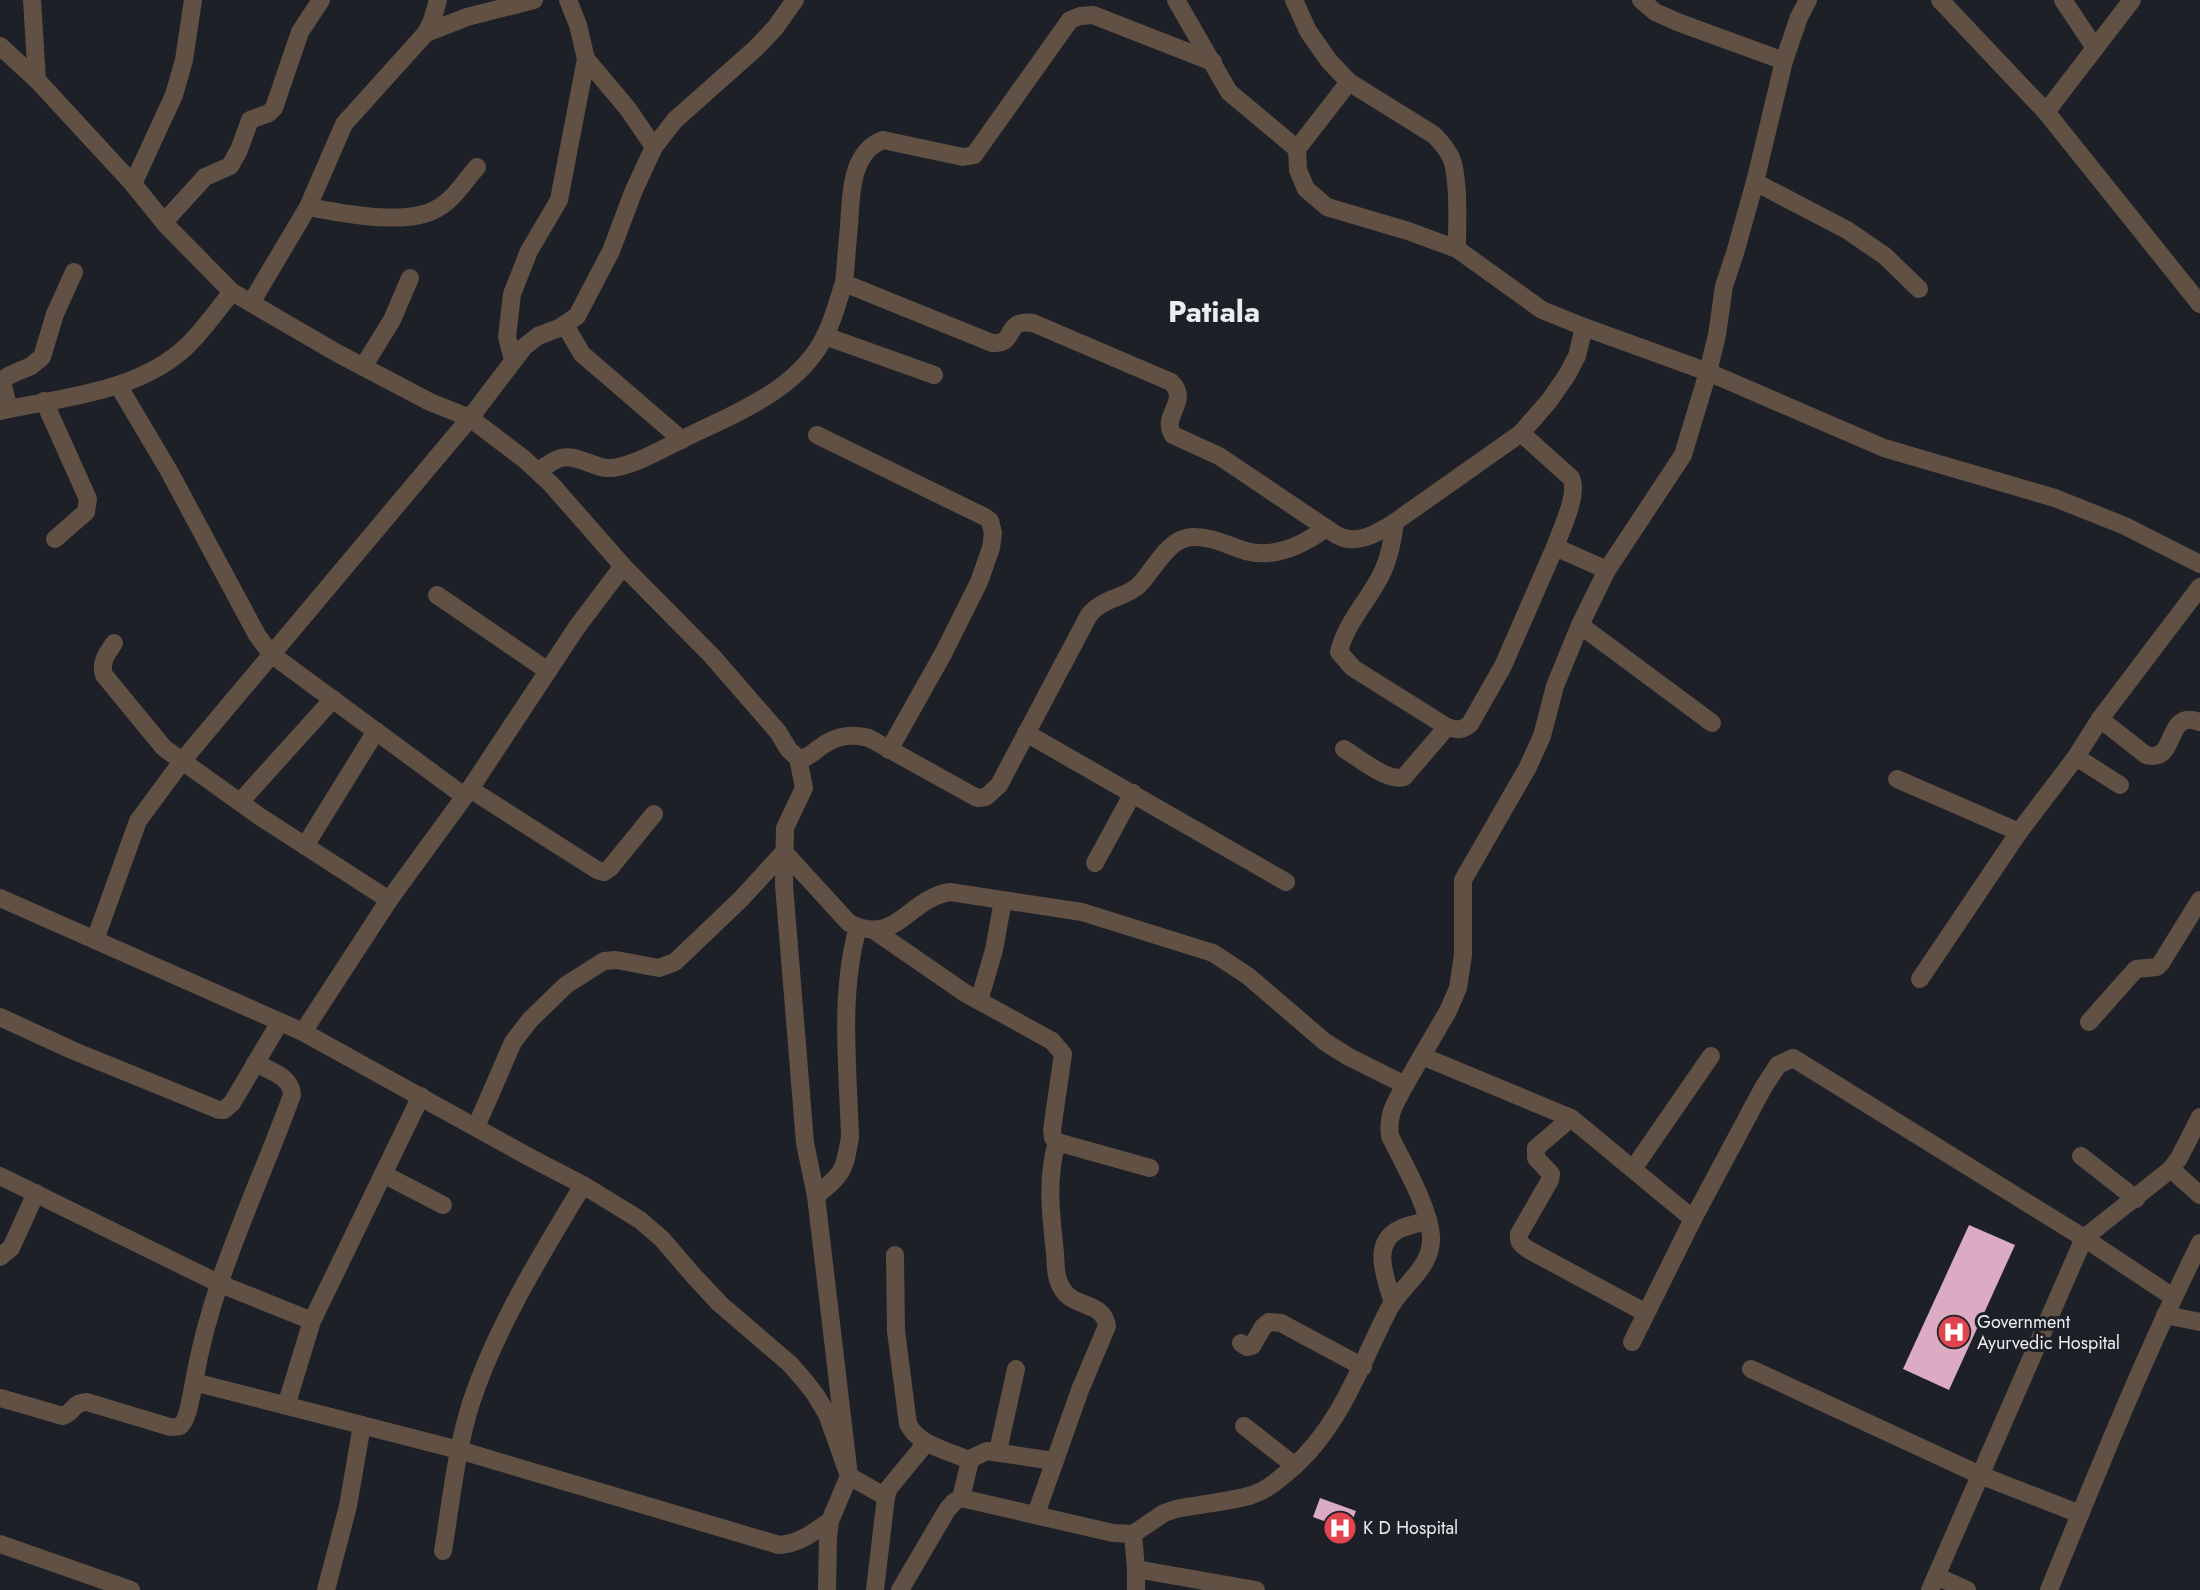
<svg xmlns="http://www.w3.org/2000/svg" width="2200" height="1590" viewBox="0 0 2200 1590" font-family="Jost,sans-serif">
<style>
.building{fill:#dbaac3}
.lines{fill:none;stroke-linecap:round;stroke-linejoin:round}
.minor{stroke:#615044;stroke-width:18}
.tertiary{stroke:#615044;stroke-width:18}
.labels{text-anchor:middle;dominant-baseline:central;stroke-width:6;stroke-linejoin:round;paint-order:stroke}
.poi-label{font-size:18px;fill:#ecedf2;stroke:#1e2027;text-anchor:start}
.town-label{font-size:30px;font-weight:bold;fill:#ecedf2;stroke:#1e2027}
</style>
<rect width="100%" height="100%" fill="#1e2027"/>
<!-- building -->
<g class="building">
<polygon points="1969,1225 2015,1245 1949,1390 1903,1369"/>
<polygon points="1320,1498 1356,1511 1344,1542 1327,1535 1332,1524 1313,1517"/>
</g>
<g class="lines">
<!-- minor -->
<g class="minor">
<polyline points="32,0 37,80"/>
<polyline points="1176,0 1229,92 1297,149 1349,82"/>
<path d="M1294 0 1308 31 1329 61 1349 82 1434 135C1442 143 1450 152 1453 163 1459 187 1457 224 1457 249L1542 310 1584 327 1708 372 1884 448 2055 498 2125 526 2200 564"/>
<polyline points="1641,0 1655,12 1680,23 1784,61"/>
<polyline points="1940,0 2046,112 2200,304"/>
<polyline points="2063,0 2095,48"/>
<polyline points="426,33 467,17 534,0"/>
<path d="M0 46 37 80 133 184 167 226 232 292 337 353 430 402 470 418 524 459 551 484 623 566 712 656 778 732 789 750 798 758H804C812 755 818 748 825 744 838 735 855 734 869 738L977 798 986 797 999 785 1089 615C1092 612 1095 608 1099 606 1111 597 1128 596 1139 585 1154 570 1168 538 1192 537 1211 536 1229 546 1246 551 1275 559 1303 545 1326 528 1331 531 1338 537 1344 538 1362 543 1381 531 1395 522L1521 433 1549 401 1567 375 1577 356 1584 327"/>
<polyline points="586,59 628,109 654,147"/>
<polyline points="2046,112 2132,0"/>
<polyline points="1297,149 1298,170 1306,189 1327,207 1408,231 1457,249"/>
<polyline points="1755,182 1847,230 1885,256 1919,289"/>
<polyline points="133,184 174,95 184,60 193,0"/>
<path d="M308 207C342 213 407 227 438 208 454 199 465 181 477 167"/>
<polyline points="164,222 205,177 230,166 239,150 250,120 269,113 274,108 300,32 321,0"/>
<path d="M844 283C846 264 847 245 849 226 851 197 850 152 883 140L963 157 974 155 1070 20 1080 16 1093 15 1213 62"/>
<polyline points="251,303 308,207 344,124 426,33 432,21 438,0"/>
<polyline points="565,325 582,354 682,440"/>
<polyline points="825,336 934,375"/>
<polyline points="513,360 507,337 512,294 529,251 559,200 586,59 578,25 568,0"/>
<polyline points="363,367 392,320 410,278"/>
<polyline points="118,385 169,471 257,635 271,654 464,796"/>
<polyline points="44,401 88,499 86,512 55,539"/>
<polyline points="9,409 3,386 4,379 10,375 31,366 42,357 55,314 74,272"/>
<path d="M0 411C63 397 140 392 188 345 204 329 218 309 232 292"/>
<path d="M1521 433 1571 478C1579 494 1561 530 1555 547"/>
<polyline points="817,435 985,517 990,521 993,533 991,548 979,582 943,654 889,750"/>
<path d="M538 471C545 467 553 460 561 458 579 453 598 473 618 467 644 461 669 445 693 434 743 410 801 387 826 334 834 318 838 300 844 283L992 343C1018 345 1002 319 1033 323L1171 382C1191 402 1160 415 1173 435L1219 456 1326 528"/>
<path d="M1395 522C1393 539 1390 555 1383 571 1370 599 1346 622 1339 652L1353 668 1447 727"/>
<polyline points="437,595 548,671"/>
<polyline points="1580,625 1712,723"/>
<path d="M114 643C107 654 100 662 104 675L164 748 259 816 389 900"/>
<polyline points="2100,719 2200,587"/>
<polyline points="1026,733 1286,882"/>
<path d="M1344 749C1359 758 1387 782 1404 777L1447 727C1457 730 1462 731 1470 724L1503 666 1555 547 1607 570"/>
<polyline points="2076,757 2120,785"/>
<polyline points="798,758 804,788 785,828 784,885 805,1143 816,1196 849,1476 830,1521 828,1538 827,1590"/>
<polyline points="1897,779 2019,832"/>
<polyline points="470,789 597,870 604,872 610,868 654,814"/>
<polyline points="240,802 333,699"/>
<polyline points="305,846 376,731"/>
<polyline points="1095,863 1133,793"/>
<polyline points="0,898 303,1032 529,1157 583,1185 640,1220 662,1239 693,1275 720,1304 790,1364 804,1380 815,1394 827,1414 849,1476 886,1497"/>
<polyline points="875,931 965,993 1052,1041 1063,1054 1052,1130 1053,1138 1057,1142 1150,1168"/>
<polyline points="95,940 138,821 183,760 470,418 524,347 538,336 559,328 577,316 611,251 634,190 654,147 675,120 755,49 775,28 795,0"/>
<path d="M1920 979 2019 832 2076 757 2100 719 2146 755C2179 764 2163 708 2200 722"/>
<polyline points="979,1001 994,950 1003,900"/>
<polyline points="0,1017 74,1051 219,1110 224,1110 232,1103 280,1022"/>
<polyline points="2089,1022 2136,969 2157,967 2161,963 2200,900"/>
<polyline points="303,1032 389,900 470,789 577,627 623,566"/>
<polyline points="1422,1056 1571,1118 1693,1219 1763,1088 1778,1065 1793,1058 2084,1238 2173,1297"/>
<path d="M1571 1118 1536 1148V1158L1551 1174 1550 1180 1519 1234C1518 1243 1522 1245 1529 1250L1646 1313"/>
<path d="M476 1127 513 1042 530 1020 566 985 604 961 616 960 659 968 675 962 741 899 784 852 849 923C897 947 907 899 950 892L1082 912 1213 953 1248 976 1325 1042 1349 1057 1405 1085 1448 1011 1458 988 1463 955V880L1528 767 1542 736 1555 686 1580 625 1607 570 1683 455 1708 372 1717 335 1724 286 1735 253 1755 182 1784 61 1799 17 1808 0"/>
<polyline points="2081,1156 2136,1199"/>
<polyline points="1633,1169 1711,1056"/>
<polyline points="2171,1169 2200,1195"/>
<polyline points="383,1174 443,1205"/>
<polyline points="0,1176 218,1283 312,1321"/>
<path d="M816 1196C843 1173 844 1173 850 1137 848 1068 839 994 858 927"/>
<path d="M895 1255 896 1331 908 1424C919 1446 948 1450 968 1460L969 1465 961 1498"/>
<polyline points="0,1257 11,1248 36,1193"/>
<path d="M1393 1303C1386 1278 1369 1242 1402 1228 1410 1225 1420 1223 1428 1220"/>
<polyline points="2165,1315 2200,1322"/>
<polyline points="1632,1342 1693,1219"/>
<polyline points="1241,1343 1247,1347 1252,1346 1263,1327 1269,1322 1281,1323 1363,1367"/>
<polyline points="1751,1369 1980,1475 2080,1514"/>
<path d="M194 1382C211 1281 257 1191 292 1095 291 1076 270 1071 255 1063"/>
<path d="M0 1398 63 1416C75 1412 71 1403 87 1402L170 1427C173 1427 177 1427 180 1426 188 1421 192 1391 194 1382L459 1450 779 1545C799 1544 814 1532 830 1521"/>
<polyline points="286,1406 312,1321 421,1096"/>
<polyline points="1244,1426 1295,1466"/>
<polyline points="998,1451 1016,1369"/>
<polyline points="968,1460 987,1451 1054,1461"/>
<path d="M1036 1514 1080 1390 1107 1326C1103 1301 1074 1308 1063 1290 1055 1279 1056 1266 1055 1253 1051 1215 1046 1180 1057 1142"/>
<polyline points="1133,1534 1136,1569"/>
<path d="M443 1551C451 1502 456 1451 471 1403 497 1325 541 1255 583 1185"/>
<polyline points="1936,1576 1967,1590"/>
<polyline points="326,1590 348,1506 362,1425"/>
<polyline points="875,1590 886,1497 889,1488 926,1443"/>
<path d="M900 1590 947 1510 954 1502 961 1498 1113 1533 1133 1534 1164 1513 1176 1509C1201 1504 1228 1502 1252 1495 1267 1490 1278 1480 1290 1470 1340 1428 1360 1365 1389 1309 1402 1284 1433 1268 1431 1236 1429 1207 1403 1163 1390 1136 1387 1114 1395 1104 1405 1085"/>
<polyline points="1136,1590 1136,1569 1256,1590"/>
<polyline points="1930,1590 2084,1238 2171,1169 2179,1158 2200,1117"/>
<path d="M2049 1590C2097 1473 2144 1356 2200 1243"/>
</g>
<!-- tertiary -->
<polyline class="tertiary" points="0,1544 131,1590"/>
</g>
<!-- icons -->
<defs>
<g id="hospital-disc" transform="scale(1.725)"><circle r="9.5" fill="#e0444e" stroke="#1e2027"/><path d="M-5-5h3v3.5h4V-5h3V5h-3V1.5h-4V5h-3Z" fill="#fff"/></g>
</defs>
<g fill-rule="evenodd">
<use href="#hospital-disc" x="1954" y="1332"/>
<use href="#hospital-disc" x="1340" y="1528"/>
</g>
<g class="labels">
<!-- poi labels -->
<g class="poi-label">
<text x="1977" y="1322">Government<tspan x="1977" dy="21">Ayurvedic Hospital</tspan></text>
<text x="1363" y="1528">K D Hospital</text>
</g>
<!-- town labels -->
<g class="town-label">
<text x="1214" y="311">Patiala</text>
</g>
</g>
</svg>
